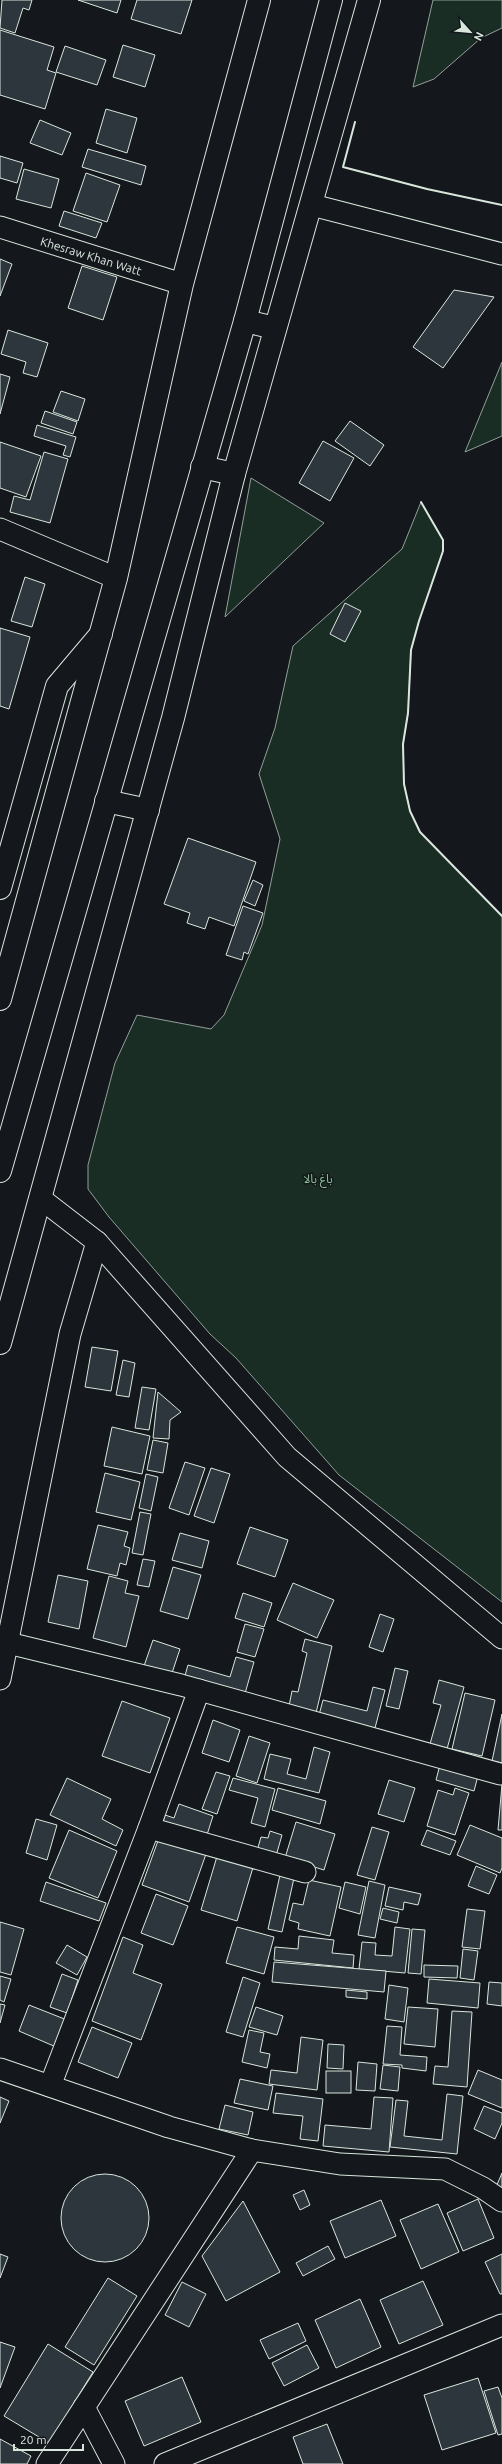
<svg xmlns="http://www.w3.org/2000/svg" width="502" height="2464" viewBox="0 0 502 2464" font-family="Ubuntu,'Noto Sans Arabic',sans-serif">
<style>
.green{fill:#1a2d24;stroke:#939e99}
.building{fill:#2c363c;stroke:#d8e6dc}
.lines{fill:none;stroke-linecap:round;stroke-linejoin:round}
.minor-casing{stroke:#d8e6dc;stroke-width:23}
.tertiary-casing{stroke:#d8e6dc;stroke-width:24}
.primary-casing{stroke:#d8e6dc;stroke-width:24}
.minor{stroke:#14181c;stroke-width:21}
.tertiary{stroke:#14181c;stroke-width:22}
.primary{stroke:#14181c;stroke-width:22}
.wall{stroke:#d8e6dc;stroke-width:2}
.labels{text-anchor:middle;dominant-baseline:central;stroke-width:3;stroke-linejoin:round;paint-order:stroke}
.street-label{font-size:12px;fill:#d8e6dc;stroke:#14181c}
.park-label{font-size:12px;fill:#8ac095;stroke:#14181c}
</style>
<rect width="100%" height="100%" fill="#14181c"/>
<!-- green -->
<g class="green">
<polygon points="433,0 502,0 502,28 481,38 434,79 413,87"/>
<polygon points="502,362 502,436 465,452"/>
<polygon points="251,478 324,523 225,617"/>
<polygon points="421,502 443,540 443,551 419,621 411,650 408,713 403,744 404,784 410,811 420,832 502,916 502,1602 339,1475 236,1358 210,1334 109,1217 88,1189 88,1165 115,1063 137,1015 211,1029 224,1015 262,925 280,839 259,774 275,728 293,646 402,549"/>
</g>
<!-- building -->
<g class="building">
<polygon points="2,0 32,0 29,10 23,8 15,33 0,28"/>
<polygon points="78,0 121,0 117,13"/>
<polygon points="137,0 192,0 181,34 131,19"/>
<polygon points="0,30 54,47 47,70 56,73 45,109 0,95"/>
<polygon points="123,45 155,55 145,87 113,77"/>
<polygon points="65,46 106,60 97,85 56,72"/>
<polygon points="106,109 137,118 127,153 96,143"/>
<polygon points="40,120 71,133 62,155 30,143"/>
<polygon points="88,149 146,166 141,185 82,167"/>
<polygon points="0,156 23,163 17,183 0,178"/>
<polygon points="24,169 59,179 51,208 16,199"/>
<polygon points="86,173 120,185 107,222 73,211"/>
<polygon points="64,211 102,223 96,238 59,226"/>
<polygon points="0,259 12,264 0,296"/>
<polygon points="82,266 117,277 103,320 68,308"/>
<polygon points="454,290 494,297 443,368 413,347"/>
<polygon points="8,330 48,343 37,377 23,373 26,362 1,354"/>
<polygon points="0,374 10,377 0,414"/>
<polygon points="61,391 85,399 78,421 53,412"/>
<polygon points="45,411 77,422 73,434 41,423"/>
<polygon points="350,421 384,445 370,466 335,441"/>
<polygon points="37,425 76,437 70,457 63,455 66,446 34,436"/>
<polygon points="323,441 354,458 330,501 299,483"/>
<polygon points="0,442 41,456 26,497 0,488"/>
<polygon points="44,452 68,459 50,523 10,512 14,496 30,500"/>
<polygon points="25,577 45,584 32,627 11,621"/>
<polygon points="345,603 361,611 345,642 330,634"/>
<polygon points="0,628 30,637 9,709 0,706"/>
<polygon points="188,838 256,862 234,926 209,917 205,929 187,923 190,913 164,904"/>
<polygon points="253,880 263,885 255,906 244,901"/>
<polygon points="243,906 263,913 248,954 244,952 242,960 226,955"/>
<polygon points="92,1347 118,1351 111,1391 85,1387"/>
<polygon points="123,1360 135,1363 129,1397 116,1395"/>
<polygon points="142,1387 156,1389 149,1430 135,1428"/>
<polygon points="158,1392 181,1412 170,1420 169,1439 153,1438"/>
<polygon points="112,1427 150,1436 142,1474 104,1466"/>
<polygon points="153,1440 168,1443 163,1473 147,1470"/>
<polygon points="185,1462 205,1468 189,1515 169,1508"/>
<polygon points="211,1468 230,1474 214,1523 194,1516"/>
<polygon points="105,1473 140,1482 131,1520 96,1512"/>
<polygon points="146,1474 158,1477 151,1511 139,1508"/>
<polygon points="140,1512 151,1514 143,1555 132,1553"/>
<polygon points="98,1525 128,1532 124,1546 130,1548 126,1565 120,1563 117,1576 87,1569"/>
<polygon points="250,1527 288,1540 275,1577 237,1564"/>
<polygon points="180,1533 209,1541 202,1568 172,1560"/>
<polygon points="143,1559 155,1561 149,1587 137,1585"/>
<polygon points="173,1567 201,1575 188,1619 160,1611"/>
<polygon points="58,1575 88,1581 79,1629 48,1622"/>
<polygon points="109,1576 128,1581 125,1593 139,1596 126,1647 93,1638"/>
<polygon points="293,1583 334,1600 317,1638 277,1620"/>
<polygon points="243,1593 272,1603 264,1627 235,1618"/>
<polygon points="380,1614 394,1619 383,1652 369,1647"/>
<polygon points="245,1624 264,1629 255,1657 237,1652"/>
<polygon points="305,1639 332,1646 316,1713 289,1706 292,1691 298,1692 307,1653 302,1651"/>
<polygon points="153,1640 180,1649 171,1676 144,1666"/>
<polygon points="236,1657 254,1662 244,1697 184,1679 188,1665 230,1677"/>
<polygon points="395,1668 408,1671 399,1709 386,1706"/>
<polygon points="439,1680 464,1687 447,1749 430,1744 441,1705 433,1703"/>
<polygon points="373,1687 385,1690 375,1728 319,1715 323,1700 367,1711"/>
<polygon points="465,1693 495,1700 482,1756 452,1749"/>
<polygon points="122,1701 170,1718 150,1773 102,1756"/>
<polygon points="502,1714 502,1763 492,1761"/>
<polygon points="213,1720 240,1730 229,1762 202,1753"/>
<polygon points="249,1736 270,1743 257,1783 236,1776"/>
<polygon points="314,1747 330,1752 319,1793 264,1779 270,1754 291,1759 287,1774 306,1779"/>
<polygon points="441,1761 479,1772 474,1791 436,1780"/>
<polygon points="216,1772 230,1776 217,1814 202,1809"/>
<polygon points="67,1778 111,1799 102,1819 123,1830 116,1846 50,1815"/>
<polygon points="233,1778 275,1789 265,1827 251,1823 258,1798 229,1790"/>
<polygon points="389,1780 415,1788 404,1822 378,1814"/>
<polygon points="502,1784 502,1830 498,1830"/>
<polygon points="278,1788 326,1801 320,1824 272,1810"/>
<polygon points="455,1788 469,1793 455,1835 427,1826 438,1790 453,1795"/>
<polygon points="179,1804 213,1816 205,1841 162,1825 165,1815 174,1818"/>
<polygon points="36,1819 57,1825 47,1860 26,1853"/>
<polygon points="296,1822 335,1834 324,1870 285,1858"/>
<polygon points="470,1825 502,1838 502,1868 500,1873 457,1855"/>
<polygon points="372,1827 389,1832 375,1880 357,1875"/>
<polygon points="69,1830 117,1851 98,1898 49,1878"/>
<polygon points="427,1830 456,1841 450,1855 421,1845"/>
<polygon points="270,1831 282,1835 276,1856 257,1851 261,1837 268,1838"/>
<polygon points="159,1838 206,1854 189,1902 142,1885"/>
<polygon points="218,1853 254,1864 237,1921 201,1910"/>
<polygon points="476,1866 497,1875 489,1894 468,1886"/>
<polygon points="280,1875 294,1878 282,1932 268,1929"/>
<polygon points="309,1880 341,1887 330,1936 298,1929 299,1923 289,1920 293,1903 303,1905"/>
<polygon points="369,1881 385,1885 375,1938 358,1935"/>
<polygon points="46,1882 106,1903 99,1921 40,1901"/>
<polygon points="345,1882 366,1887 360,1914 339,1908"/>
<polygon points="389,1887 421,1894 418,1905 404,1902 403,1910 385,1906"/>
<polygon points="156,1894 188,1906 173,1945 141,1933"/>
<polygon points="383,1908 399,1912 397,1923 380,1919"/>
<polygon points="467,1909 485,1911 480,1949 462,1947"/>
<polygon points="0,1922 24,1929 11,1975 0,1972"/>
<polygon points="237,1927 274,1937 264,1974 226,1963"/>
<polygon points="395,1927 410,1929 405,1973 359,1969 362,1942 376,1943 375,1955 392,1956"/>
<polygon points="412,1929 425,1930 421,1974 408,1973"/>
<polygon points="299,1936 334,1940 332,1953 354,1955 353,1968 274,1960 275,1947 298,1949"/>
<polygon points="123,1937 143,1945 133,1973 162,1984 141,2040 92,2021"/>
<polygon points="67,1945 87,1957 77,1975 56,1963"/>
<polygon points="463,1949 478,1951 474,1980 460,1978"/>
<polygon points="274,1962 386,1971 384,1992 272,1982"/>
<polygon points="424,1965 458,1966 457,1978 424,1977"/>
<polygon points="62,1974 78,1980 67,2013 50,2007"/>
<polygon points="0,1976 11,1979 4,2002 0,2000"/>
<polygon points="243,1977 260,1983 243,2037 226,2032"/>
<polygon points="429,1979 480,1983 478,2008 427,2003"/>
<polygon points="489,1982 502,1983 502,2006 487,2004"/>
<polygon points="389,1985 408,1988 404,2022 385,2019"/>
<polygon points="346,1990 367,1992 367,1999 346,1997"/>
<polygon points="0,2004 5,2005 0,2023"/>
<polygon points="29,2005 67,2020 56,2047 19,2031"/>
<polygon points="256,2007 283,2016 277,2035 249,2027"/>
<polygon points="408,2007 438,2009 435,2047 404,2044"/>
<polygon points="452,2011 472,2012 467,2087 433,2084 435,2066 448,2067"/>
<polygon points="387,2026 402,2027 400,2055 427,2057 426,2071 402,2068 402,2065 383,2064"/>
<polygon points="92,2027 132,2043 118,2078 78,2062"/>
<polygon points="249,2030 264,2033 260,2052 270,2054 267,2068 242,2062"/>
<polygon points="301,2037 323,2040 317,2090 269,2084 271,2070 297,2073"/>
<polygon points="328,2044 344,2045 343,2069 327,2068"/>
<polygon points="358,2062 377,2064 375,2091 356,2090"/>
<polygon points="383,2065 400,2067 398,2091 380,2089"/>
<polygon points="478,2070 502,2080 502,2108 468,2094"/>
<rect x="326" y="2071" width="25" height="22"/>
<polygon points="240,2079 273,2086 268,2110 234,2103"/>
<polygon points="276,2093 323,2099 318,2141 300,2139 303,2116 273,2113"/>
<polygon points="447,2094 463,2096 457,2154 390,2147 396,2100 408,2101 404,2136 442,2140"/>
<polygon points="0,2097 9,2101 0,2123"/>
<polygon points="374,2097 393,2098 389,2152 323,2146 325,2125 371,2129"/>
<polygon points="225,2105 253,2112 248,2135 219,2129"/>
<polygon points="484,2106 502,2113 502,2123 495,2139 474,2129"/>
<polygon points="502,2173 502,2190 496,2187"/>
<circle cx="105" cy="2218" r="44"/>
<polygon points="304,2190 310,2205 300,2210 293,2195"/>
<polygon points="478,2199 494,2238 463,2251 447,2213"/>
<polygon points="381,2200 396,2236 345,2258 330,2221"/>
<polygon points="243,2201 280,2272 226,2301 202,2256"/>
<polygon points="438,2204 459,2252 421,2269 400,2220"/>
<polygon points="328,2246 335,2259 303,2276 296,2263"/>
<polygon points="0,2254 8,2257 0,2278"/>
<polygon points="502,2254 502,2294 500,2294 485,2262"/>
<polygon points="108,2278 137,2296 94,2365 65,2347"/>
<polygon points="423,2281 443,2325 399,2344 380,2300"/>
<polygon points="182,2282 206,2294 189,2327 165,2315"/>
<polygon points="360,2299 381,2347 336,2368 315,2320"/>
<polygon points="298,2323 306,2341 269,2359 260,2340"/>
<polygon points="0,2342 15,2347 0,2388"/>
<polygon points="48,2344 93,2372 49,2443 4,2416"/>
<polygon points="307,2345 319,2368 284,2386 272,2363"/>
<polygon points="182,2377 201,2422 144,2446 125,2401"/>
<polygon points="478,2378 496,2433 442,2450 424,2395"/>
<polygon points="498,2387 502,2398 502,2434 498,2435 484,2391"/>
<polygon points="327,2424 343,2464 303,2464 293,2437"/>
<polygon points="0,2439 31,2456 27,2464 0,2464"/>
</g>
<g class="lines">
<!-- minor casing -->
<g class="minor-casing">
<g id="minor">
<polyline points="312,205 502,254"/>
<polyline points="0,227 182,284"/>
<polyline points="0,529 116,578"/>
<polyline points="40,1198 97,1242 287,1457 502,1638"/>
<polyline points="8,1643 181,1685 500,1774"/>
<polyline points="0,1679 70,1334 97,1242"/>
<polyline points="149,1828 305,1872"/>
<polyline points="0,2069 169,2127 252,2150 340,2164 445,2169 483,2188 502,2201"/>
<polyline points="50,2086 149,1828 199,1690"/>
<polyline points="84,2407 114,2464"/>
<polyline points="47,2464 252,2150"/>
<polyline points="165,2464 502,2325"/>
</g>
</g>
<!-- tertiary casing -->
<g class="tertiary-casing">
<g id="tertiary">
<polyline points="0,888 57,686 101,634"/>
<polyline points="0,1343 173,718 234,474 369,0"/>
</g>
</g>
<!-- primary casing -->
<g class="primary-casing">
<g id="primary">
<polyline points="245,321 275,328"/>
<polyline points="202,467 234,474"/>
<polyline points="106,801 148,810"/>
<polyline points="0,999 116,578 182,284 259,0"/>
<polyline points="0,1171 245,321 331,0"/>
</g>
</g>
<!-- minor -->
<use href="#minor" class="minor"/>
<!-- tertiary -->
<use href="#tertiary" class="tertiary"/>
<!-- primary -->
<use href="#primary" class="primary"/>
<!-- wall -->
<g class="wall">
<polyline points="355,122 343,167 427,189 502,205"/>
<polyline points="421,502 443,540 443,551 419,621 411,650 408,713 403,744 404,784 410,811 420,832 502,916"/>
</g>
</g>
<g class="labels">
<!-- street labels -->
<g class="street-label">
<text transform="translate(91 256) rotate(17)">Khesraw Khan Watt</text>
</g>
<!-- park labels -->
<g class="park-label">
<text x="318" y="1178">باغ بالا</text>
</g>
</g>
<!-- north arrow -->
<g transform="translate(470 32) rotate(117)" stroke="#14181c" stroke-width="3" paint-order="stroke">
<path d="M0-3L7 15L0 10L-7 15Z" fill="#d8e6dc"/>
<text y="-6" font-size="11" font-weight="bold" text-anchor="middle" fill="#d8e6dc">N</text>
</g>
<!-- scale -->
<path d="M14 2444v6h69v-6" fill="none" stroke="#d8e6dc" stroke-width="2"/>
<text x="20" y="2444" font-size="12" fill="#d8e6dc" stroke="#14181c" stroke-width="3" paint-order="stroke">20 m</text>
</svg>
